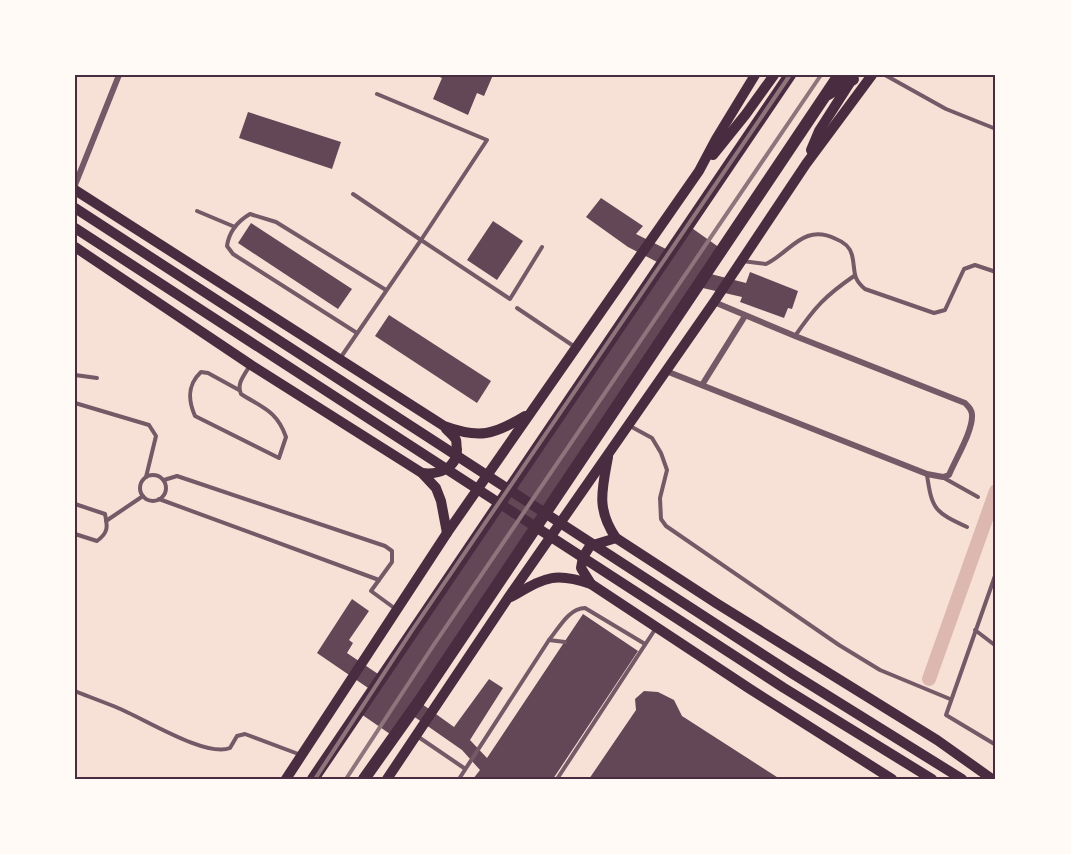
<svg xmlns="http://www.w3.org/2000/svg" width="1071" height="854" viewBox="0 0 1071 854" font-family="Bitter,serif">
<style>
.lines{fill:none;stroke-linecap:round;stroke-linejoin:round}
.canal{stroke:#dcb8b0;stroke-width:14}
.building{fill:#644757}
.service{stroke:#755966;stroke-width:4}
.minor{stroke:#755966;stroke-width:6}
.secondary{stroke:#4a2c40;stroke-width:10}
.primary{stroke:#4a2c40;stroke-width:12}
.rail{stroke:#8f747c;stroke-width:4}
.neatline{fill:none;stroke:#4a2c40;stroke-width:2}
</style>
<rect width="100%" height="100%" fill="#f7e1d7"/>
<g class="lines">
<!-- canal -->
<polyline class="canal" points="929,679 996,491"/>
</g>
<!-- building -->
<g class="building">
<polygon points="435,75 493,75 484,96 477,93 468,115 433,99 442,78"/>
<polygon points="248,112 341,142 332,169 239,138"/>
<polygon points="601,198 643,226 636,234 672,252 689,226 720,248 703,272 746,283 750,272 798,291 792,309 788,308 784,318 740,302 742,297 694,286 415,699 454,727 489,679 503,688 470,740 487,758 583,614 638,651 553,779 473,779 480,770 462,750 406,711 390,734 361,714 374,692 317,653 352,599 369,611 349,640 353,643 347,653 384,678 663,265 628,247 586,217"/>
<polygon points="493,221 523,241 497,280 467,260"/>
<polygon points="251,223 352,289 338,309 238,243"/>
<polygon points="389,315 491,381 477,403 375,336"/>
<polygon points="644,691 658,692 674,700 682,716 780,779 589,779 636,710 635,699"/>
</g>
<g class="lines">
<!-- service -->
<g class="service">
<polyline points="885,75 946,109 996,129"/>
<polyline points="377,94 487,140 421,240 510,299 542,247"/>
<polyline points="197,211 235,227"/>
<path d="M742 261 766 264C791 252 803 223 836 239 844 242 850 247 852 255 856 271 851 277 865 289L934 313 945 310 964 269 975 265 996 272"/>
<polyline points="517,308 575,347"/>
<path d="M357 333 233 254 227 246C229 232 238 221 250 214L276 222 386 290"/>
<path d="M795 336C815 307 825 296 854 276"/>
<polyline points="341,357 421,240 353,194"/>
<polyline points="75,375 97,378"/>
<path d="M239 390 208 373 201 372C187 385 188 400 195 416L279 458 286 437C277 411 263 408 241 394 236 383 245 375 250 365"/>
<polyline points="75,403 149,425 156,436 146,477"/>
<polyline points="630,426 652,438 661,453 667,470 660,498 661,519 666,526 839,645 880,670 950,699"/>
<circle cx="153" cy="488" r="13"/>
<path d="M927 475C932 510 935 512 967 527"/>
<polyline points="944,478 978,497"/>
<polyline points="164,480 177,476 385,546 392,551 392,562 371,591 397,610"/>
<polyline points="159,499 379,580"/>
<path d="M75 504 105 514C108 527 108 533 97 541L75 534"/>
<polyline points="106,521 143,496"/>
<polyline points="996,573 946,715 996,745"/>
<polyline points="975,630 996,646"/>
<path d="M549 640C559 628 569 608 585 608L645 644"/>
<path d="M75 691C89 697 104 702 118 708 143 718 206 758 230 748L237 736 245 734 301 755"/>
<polyline points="417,736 464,768"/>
<polyline points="459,779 549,640 565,642"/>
<polyline points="557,779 656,628"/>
</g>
<!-- minor -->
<g class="minor">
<polyline points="75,185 119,75"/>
<path d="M666 371 927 474 943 477 949 475C955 460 973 431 972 415 972 410 969 407 965 403L795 336 714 302"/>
<polyline points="702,385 745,316"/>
</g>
<!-- secondary -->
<g class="secondary">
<polyline points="811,150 819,131 851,81"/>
<polyline points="713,155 746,114 774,75"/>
<path d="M75 190 444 426C479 439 494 435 525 416"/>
<polyline points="75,208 793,674 962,779"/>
<polyline points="75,228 784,688 932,779"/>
<polyline points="75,247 251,365 422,473 436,488 441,501 447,533"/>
<path d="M608 457C602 490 596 509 616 538L716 603 937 740 992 779"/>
<path d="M422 473C438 475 457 469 457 449 456 446 457 443 456 440 454 436 449 432 446 429"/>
<polyline points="591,584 581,568 583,557 590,546 616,538"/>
<path d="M511 597C545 578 553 571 591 584L750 689 892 779"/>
<polyline points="286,779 447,533 699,171 716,139 755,75"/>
<polyline points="387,779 508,598 714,302 806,164 872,75"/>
</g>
<!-- primary -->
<g class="primary">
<polyline points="828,94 853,79"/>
<polyline points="313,779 790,75"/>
<polyline points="364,779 420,700 839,75"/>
</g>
<!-- rail -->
<g class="rail">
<polyline points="315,779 411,632 790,75"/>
<polyline points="346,779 433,646 821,75"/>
</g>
</g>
<!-- border -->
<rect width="1071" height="854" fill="none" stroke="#fffaf5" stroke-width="153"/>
<rect x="76" y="76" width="918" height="702" class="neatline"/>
</svg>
